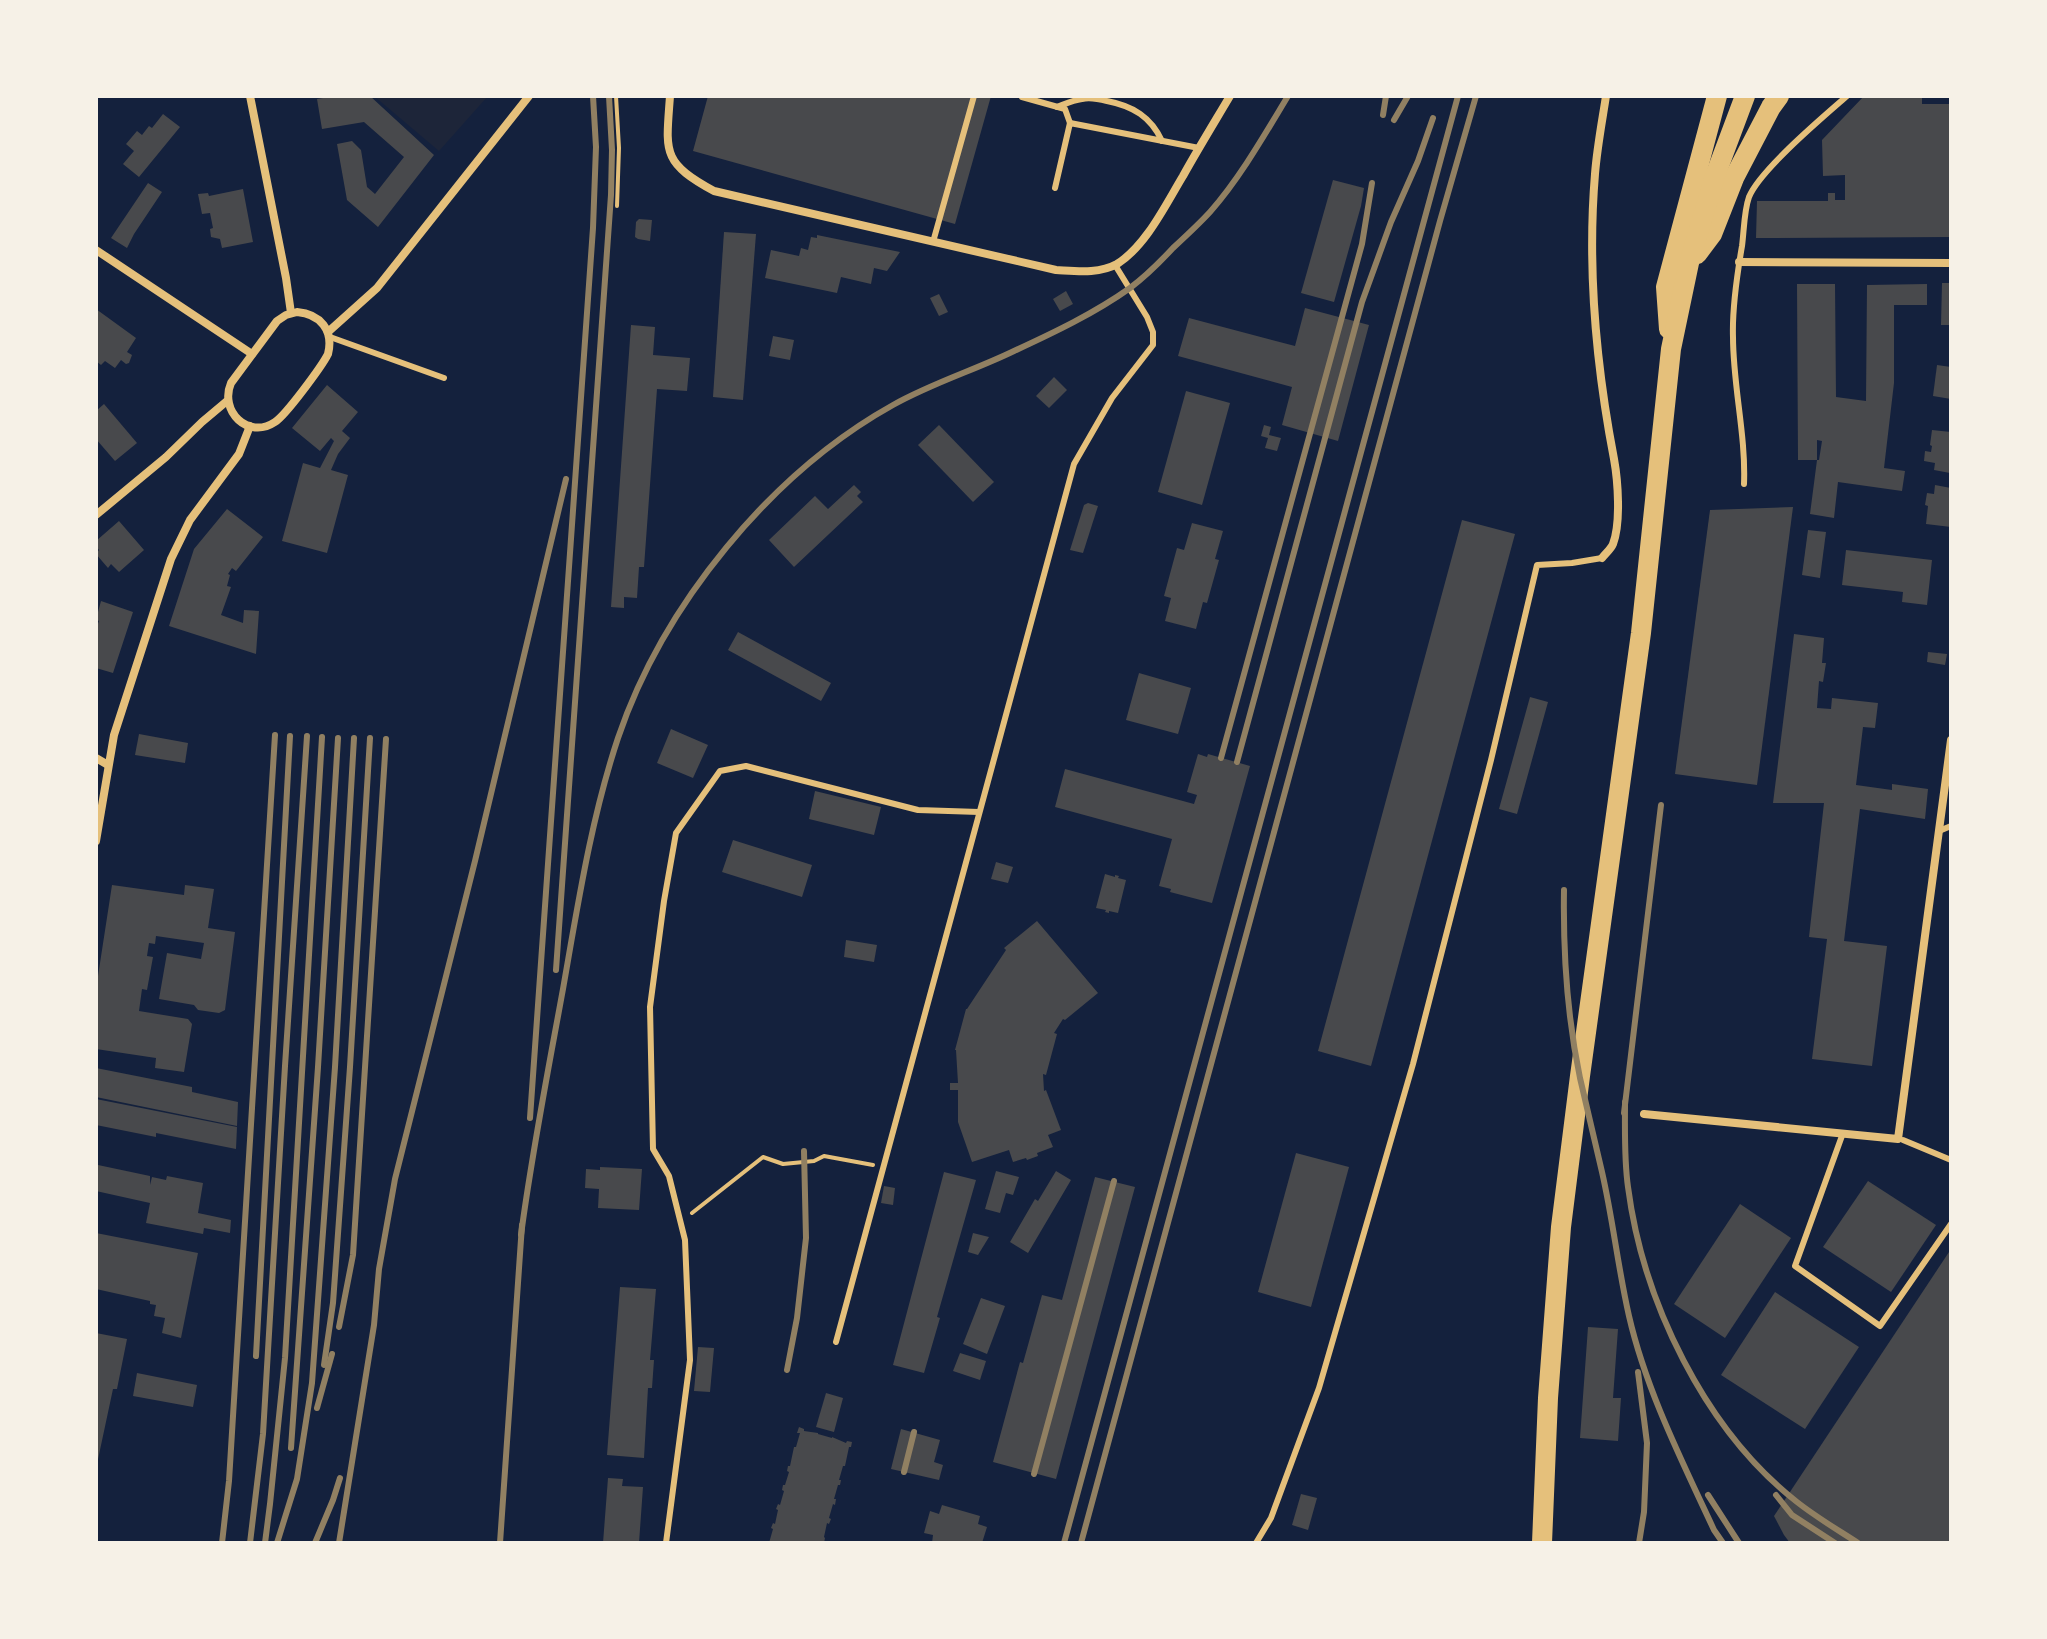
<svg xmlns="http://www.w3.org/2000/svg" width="2047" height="1639" viewBox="0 0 2047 1639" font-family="'Archivo Narrow',sans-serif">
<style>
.green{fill:#1d2539}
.building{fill:#48494c}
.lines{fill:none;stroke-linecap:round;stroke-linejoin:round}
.path{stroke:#e5c07b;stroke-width:4}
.service{stroke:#e5c07b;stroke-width:6}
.minor{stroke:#e5c07b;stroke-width:8}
.primary{stroke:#e5c07b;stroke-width:20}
.rail{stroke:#918062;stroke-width:6}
</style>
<rect width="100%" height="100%" fill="#14213d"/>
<!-- green -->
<polygon class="green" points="374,96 488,96 439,151"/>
<!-- building -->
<g class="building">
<polygon points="335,96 370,96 434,155 378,227 347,200 337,144 352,141 361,150 367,187 375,194 404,157 364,122 322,129 317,99"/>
<polygon points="708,96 991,96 955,224 693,151"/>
<polygon points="1864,96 1922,96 1922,104 1951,104 1951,237 1756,238 1757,201 1828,201 1828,193 1835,193 1835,200 1845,200 1845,175 1823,176 1822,140"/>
<polygon points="163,114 180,127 139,177 123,164 134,151 126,144 137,131 142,135 149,126 152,128"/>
<polygon points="1333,180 1364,188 1361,206 1334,302 1301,293"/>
<polygon points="148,183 162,192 134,234 127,248 111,238"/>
<polygon points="243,189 253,242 222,248 220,239 211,237 210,229 213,228 210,213 202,214 198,194 208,193 209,196"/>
<polygon points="639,219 652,220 650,241 638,239 635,237 636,222"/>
<polygon points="724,232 756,234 743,400 713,397"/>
<polygon points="817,235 900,252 887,271 874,268 871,284 841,277 837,293 765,278 771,250 799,256 801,248 808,250 811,237 817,238"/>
<polygon points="1942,283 1951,283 1951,325 1941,325"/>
<polygon points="1797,284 1835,284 1836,397 1866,401 1867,285 1927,284 1927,305 1894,305 1894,383 1884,468 1905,471 1902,491 1838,482 1834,518 1810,514 1817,460 1819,460 1822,441 1817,440 1817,460 1798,460"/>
<polygon points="1066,291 1073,304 1060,311 1053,299"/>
<polygon points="939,294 948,312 939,316 930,298"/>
<polygon points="1305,308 1369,325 1338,441 1282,425 1292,387 1178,356 1189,318 1295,346"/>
<polygon points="96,309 136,338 127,352 132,355 129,363 126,364 121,360 115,368 105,361 101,365 96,361"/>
<polygon points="631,325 655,327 653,355 690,358 687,391 657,389 644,567 639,567 637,598 624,597 624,608 611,607"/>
<polygon points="773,336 794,340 790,360 769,356"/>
<polygon points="1937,365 1951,367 1951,399 1933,396"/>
<polygon points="1054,377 1067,390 1049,408 1036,396"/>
<polygon points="327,385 358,412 342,431 350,438 338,454 331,470 348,475 327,553 282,541 303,463 320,468 334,441 331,438 320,451 292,428"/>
<polygon points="1186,391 1230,403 1202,505 1158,492"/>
<polygon points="104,404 137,443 115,461 96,439 96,411"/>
<polygon points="939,425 994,482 973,502 918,445"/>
<polygon points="1264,425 1271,427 1269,435 1281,438 1277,451 1265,448 1268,438 1261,436"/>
<polygon points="1932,430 1951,432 1950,473 1934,470 1935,463 1924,461 1925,451 1931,452 1932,446 1930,445"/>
<polygon points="854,485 861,492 857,496 863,502 794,567 769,540 815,496 828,509"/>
<polygon points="1935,485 1951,488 1951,527 1926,524 1928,506 1925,505 1927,493 1934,494"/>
<polygon points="1088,503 1098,506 1083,553 1070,550 1084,505"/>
<polygon points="1793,507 1757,785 1675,774 1710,510"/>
<polygon points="227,509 263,537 236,571 232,568 228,574 230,575 227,586 231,587 221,615 243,623 244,610 259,611 256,654 169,626 194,549"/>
<polygon points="1462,520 1515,534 1371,1066 1318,1051"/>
<polygon points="119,521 144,550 119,572 111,564 108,568 96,554 99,550 96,546 96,541"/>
<polygon points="1192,523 1223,531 1215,559 1219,560 1207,603 1203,602 1196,629 1165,621 1171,598 1164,596 1177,548 1184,550"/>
<polygon points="1808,530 1826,532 1820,578 1802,575"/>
<polygon points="1846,550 1932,560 1927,605 1902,602 1903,592 1842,585"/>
<polygon points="101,601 133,612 113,673 96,668 96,629 99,621 97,620 98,612"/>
<polygon points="738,632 831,683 821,701 728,650"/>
<polygon points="1794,634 1824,638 1822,663 1826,663 1823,682 1819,681 1817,708 1831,709 1832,698 1878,703 1875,728 1863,727 1856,785 1892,790 1892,784 1928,789 1925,819 1860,809 1844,941 1887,946 1872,1066 1812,1059 1827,939 1809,937 1824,803 1773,803"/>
<polygon points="1928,652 1947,654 1945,665 1927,662"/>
<polygon points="1139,673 1191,688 1178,734 1126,720"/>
<polygon points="1530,697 1548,702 1517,814 1499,809"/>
<polygon points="671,729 708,745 693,778 657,763"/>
<polygon points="139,734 188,743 185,763 135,755"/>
<polygon points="1198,754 1207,757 1208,754 1250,766 1212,903 1170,892 1171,889 1159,886 1172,839 1055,807 1065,769 1194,804 1197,795 1187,792"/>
<polygon points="815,791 881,807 874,835 809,819"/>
<polygon points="733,840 812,865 802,897 722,872"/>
<polygon points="996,862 1013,867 1008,883 991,879"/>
<polygon points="1105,874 1115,877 1115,875 1119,876 1118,878 1126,880 1118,913 1109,911 1109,913 1105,912 1106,910 1096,908"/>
<polygon points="112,885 184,895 185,885 214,889 208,928 235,932 225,1010 219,1013 198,1010 194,1005 159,999 167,953 201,959 204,943 156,936 155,944 149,943 147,956 153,957 147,990 142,989 139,1011 188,1019 192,1024 184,1072 155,1068 156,1058 96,1049 96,989"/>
<polygon points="1037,921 1098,993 1065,1020 1063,1019 1054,1033 1057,1034 1046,1075 1043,1074 1044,1091 1046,1090 1061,1130 1048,1135 1053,1147 1037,1153 1038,1156 1027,1160 1026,1158 1013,1162 1009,1150 972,1162 958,1122 958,1090 950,1090 950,1083 958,1083 956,1050 955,1050 966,1009 967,1009 1006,950 1004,948"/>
<polygon points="846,940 877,945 874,962 844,957"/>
<polygon points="96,1068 192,1087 192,1092 238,1102 237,1126 96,1097"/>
<polygon points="96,1099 237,1127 236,1149 156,1133 156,1137 96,1125"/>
<polygon points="1296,1153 1349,1167 1311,1307 1258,1292"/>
<polygon points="98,1165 150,1176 150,1185 152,1177 166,1180 167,1176 203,1183 198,1213 231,1220 230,1233 204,1228 203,1234 146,1223 150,1203 96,1191"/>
<polygon points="600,1167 642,1169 639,1210 598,1208 599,1189 585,1188 586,1169 600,1170"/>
<polygon points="996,1171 1019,1177 1013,1195 1006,1193 1000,1213 985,1209"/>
<polygon points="1056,1171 1071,1180 1028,1253 1010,1242 1035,1199 1038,1201"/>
<polygon points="944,1172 976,1180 937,1317 940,1318 924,1373 893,1365"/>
<polygon points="1095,1177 1135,1187 1056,1479 993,1462 1020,1362 1023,1363 1042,1295 1062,1300"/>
<polygon points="1868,1181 1936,1225 1891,1292 1823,1247"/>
<polygon points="884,1186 895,1188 893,1205 881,1203"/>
<polygon points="1740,1204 1791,1238 1725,1338 1674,1304"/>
<polygon points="96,1233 198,1253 181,1338 162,1333 165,1318 154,1316 156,1305 150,1304 150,1301 96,1289"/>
<polygon points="973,1233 989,1237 978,1255 968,1252"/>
<polygon points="1951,1249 1951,1543 1790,1543 1784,1535 1774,1516"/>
<polygon points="620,1287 656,1289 650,1360 654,1360 652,1388 648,1388 644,1458 607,1455"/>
<polygon points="1775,1292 1859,1347 1805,1429 1721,1375"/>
<polygon points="981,1298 1005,1306 987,1354 963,1344"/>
<polygon points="1588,1327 1618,1329 1613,1398 1621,1398 1618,1441 1580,1438"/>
<polygon points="96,1333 127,1339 117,1389 113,1389 97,1464"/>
<polygon points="698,1347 714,1348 710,1392 694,1391"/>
<polygon points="960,1353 986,1361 980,1380 953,1371"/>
<polygon points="137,1373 197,1385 193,1407 133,1396"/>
<polygon points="826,1393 843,1398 834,1432 816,1427"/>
<polygon points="799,1427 804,1429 804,1431 818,1433 818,1434 832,1438 832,1437 846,1443 847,1441 852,1442 851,1447 849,1447 845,1466 843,1466 839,1480 841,1480 840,1485 838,1485 834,1499 836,1499 835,1505 833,1504 829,1518 831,1519 829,1524 827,1523 824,1537 825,1538 824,1543 769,1543 773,1529 771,1528 773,1523 775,1524 778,1510 776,1509 778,1504 780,1505 784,1491 782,1490 783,1485 785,1485 789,1472 787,1471 788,1466 790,1466 794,1447 796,1447 800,1433 797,1433"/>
<polygon points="901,1429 940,1440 934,1462 943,1465 939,1480 891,1469"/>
<polygon points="608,1478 623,1479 622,1486 643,1487 639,1543 603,1543"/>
<polygon points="1301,1494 1317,1498 1308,1530 1292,1525"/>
<polygon points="942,1505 980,1516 978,1524 987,1527 982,1543 932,1543 933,1535 924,1533 930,1511 939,1514"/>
</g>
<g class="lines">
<!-- path -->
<g class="path">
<polyline points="616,96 619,148 617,206"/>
<polyline points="692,1213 763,1157 783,1164 814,1161 824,1156 873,1165"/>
</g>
<!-- service -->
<g class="service">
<polyline points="1022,97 1065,109 1070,123"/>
<path d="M1057 107C1065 104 1073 100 1082 99 1090 97 1099 99 1107 101 1133 106 1151 117 1162 141"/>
<polyline points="1055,188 1070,123 1199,148"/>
<polyline points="933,242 974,96"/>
<polyline points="330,337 444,378"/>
<path d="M1744 484C1746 435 1733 386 1733 337 1732 307 1737 275 1742 246 1744 231 1744 211 1749 197 1760 170 1823 117 1847 96"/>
<polyline points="1939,831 1951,826"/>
<polyline points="1843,1133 1795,1266 1880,1326 1951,1224"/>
<polyline points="1903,1140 1951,1160"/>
<polyline points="836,1342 1074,464 1112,398 1153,345 1153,332 1147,317 1115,265"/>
<polyline points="666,1543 690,1360 685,1240 669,1176 653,1149 650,1007 664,901 676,833 720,771 746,766 918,810 979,812"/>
<polyline points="1256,1543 1271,1518 1319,1388 1413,1064 1491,760 1537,565 1572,563 1602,558"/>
</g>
<!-- minor -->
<g class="minor">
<polyline points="250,96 286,278 291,313"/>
<path d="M670 96C666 152 661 162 714 191L1056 270C1076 271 1099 274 1117 264 1146 246 1166 204 1183 176 1198 149 1214 123 1230 96"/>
<polyline points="96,250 252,354"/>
<polyline points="1739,262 1951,263"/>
<path d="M297 312C320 314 334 330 328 354 322 366 286 415 275 422 248 440 219 411 231 383L277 321 286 315Z"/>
<polyline points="328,332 377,288 529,96"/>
<polyline points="96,515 166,457 202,422 227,401"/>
<path d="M1602 558C1606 553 1611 549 1613 544 1621 523 1618 481 1614 459 1596 365 1587 270 1595 174 1597 148 1602 122 1606 96"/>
<polyline points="96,758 108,765"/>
<polyline points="96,841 114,735 171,559 190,520 239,454 250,426"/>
<polyline points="1644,1114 1898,1139 1951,740"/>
</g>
<!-- primary -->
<g class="primary">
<polyline points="1697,254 1712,234 1734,178 1771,107 1779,96"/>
<polyline points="1669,329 1666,287 1717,96"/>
<polyline points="1542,1543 1548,1398 1561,1227 1580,1076 1641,633 1671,349 1689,263 1715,176 1745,96"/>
</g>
<!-- rail -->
<g class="rail">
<polyline points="1383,115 1386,96"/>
<polyline points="1394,120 1408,96"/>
<polyline points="1221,758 1362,244 1372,183"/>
<polyline points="1237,762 1362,302 1391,222 1418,161 1433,118"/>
<path d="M1564 890C1563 953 1567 1016 1580 1078 1587 1109 1595 1141 1602 1172 1613 1220 1618 1268 1629 1316 1646 1390 1682 1461 1714 1530L1723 1543"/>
<polyline points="556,970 611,195 612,150 609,96"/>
<path d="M1625 1102C1625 1130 1624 1159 1628 1187 1643 1302 1705 1430 1797 1502 1816 1517 1838 1530 1858 1543"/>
<polyline points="1624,1113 1661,805"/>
<polyline points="530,1118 593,228 596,147 593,96"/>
<path d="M521 1235C532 1152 548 1071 563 989 578 904 591 819 618 738 663 605 771 473 893 405 932 383 975 370 1014 351 1053 333 1095 313 1130 288 1146 276 1160 262 1173 248 1186 236 1199 224 1210 212 1240 178 1265 134 1288 96"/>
<polyline points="339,1327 353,1255 386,739"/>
<polyline points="256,1356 290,736"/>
<polyline points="324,1365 333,1303 350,1067 370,738"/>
<polyline points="787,1370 797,1318 806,1238 804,1151"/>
<polyline points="1638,1372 1647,1443 1644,1512 1639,1543"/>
<polyline points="317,1408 332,1354"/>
<polyline points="291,1448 318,1067 338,738"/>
<polyline points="904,1472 914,1432"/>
<polyline points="1034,1474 1114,1181"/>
<polyline points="1708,1495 1739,1543"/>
<polyline points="1776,1495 1792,1515 1835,1543"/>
<polyline points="222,1543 229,1481 275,735"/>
<polyline points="250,1543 263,1434 285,1066 307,736"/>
<polyline points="265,1543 270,1504 285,1358 322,737"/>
<polyline points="277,1543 297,1479 312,1383 335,1067 354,738"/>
<polyline points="315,1543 333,1500 340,1478"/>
<polyline points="339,1543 374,1325 379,1269 395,1179 475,861 566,479"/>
<polyline points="500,1543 522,1225"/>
<polyline points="1064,1543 1458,96"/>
<polyline points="1081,1543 1440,221 1476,96"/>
</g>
</g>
<!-- border -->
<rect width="2047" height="1639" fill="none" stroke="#f6f1e7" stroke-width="196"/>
</svg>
